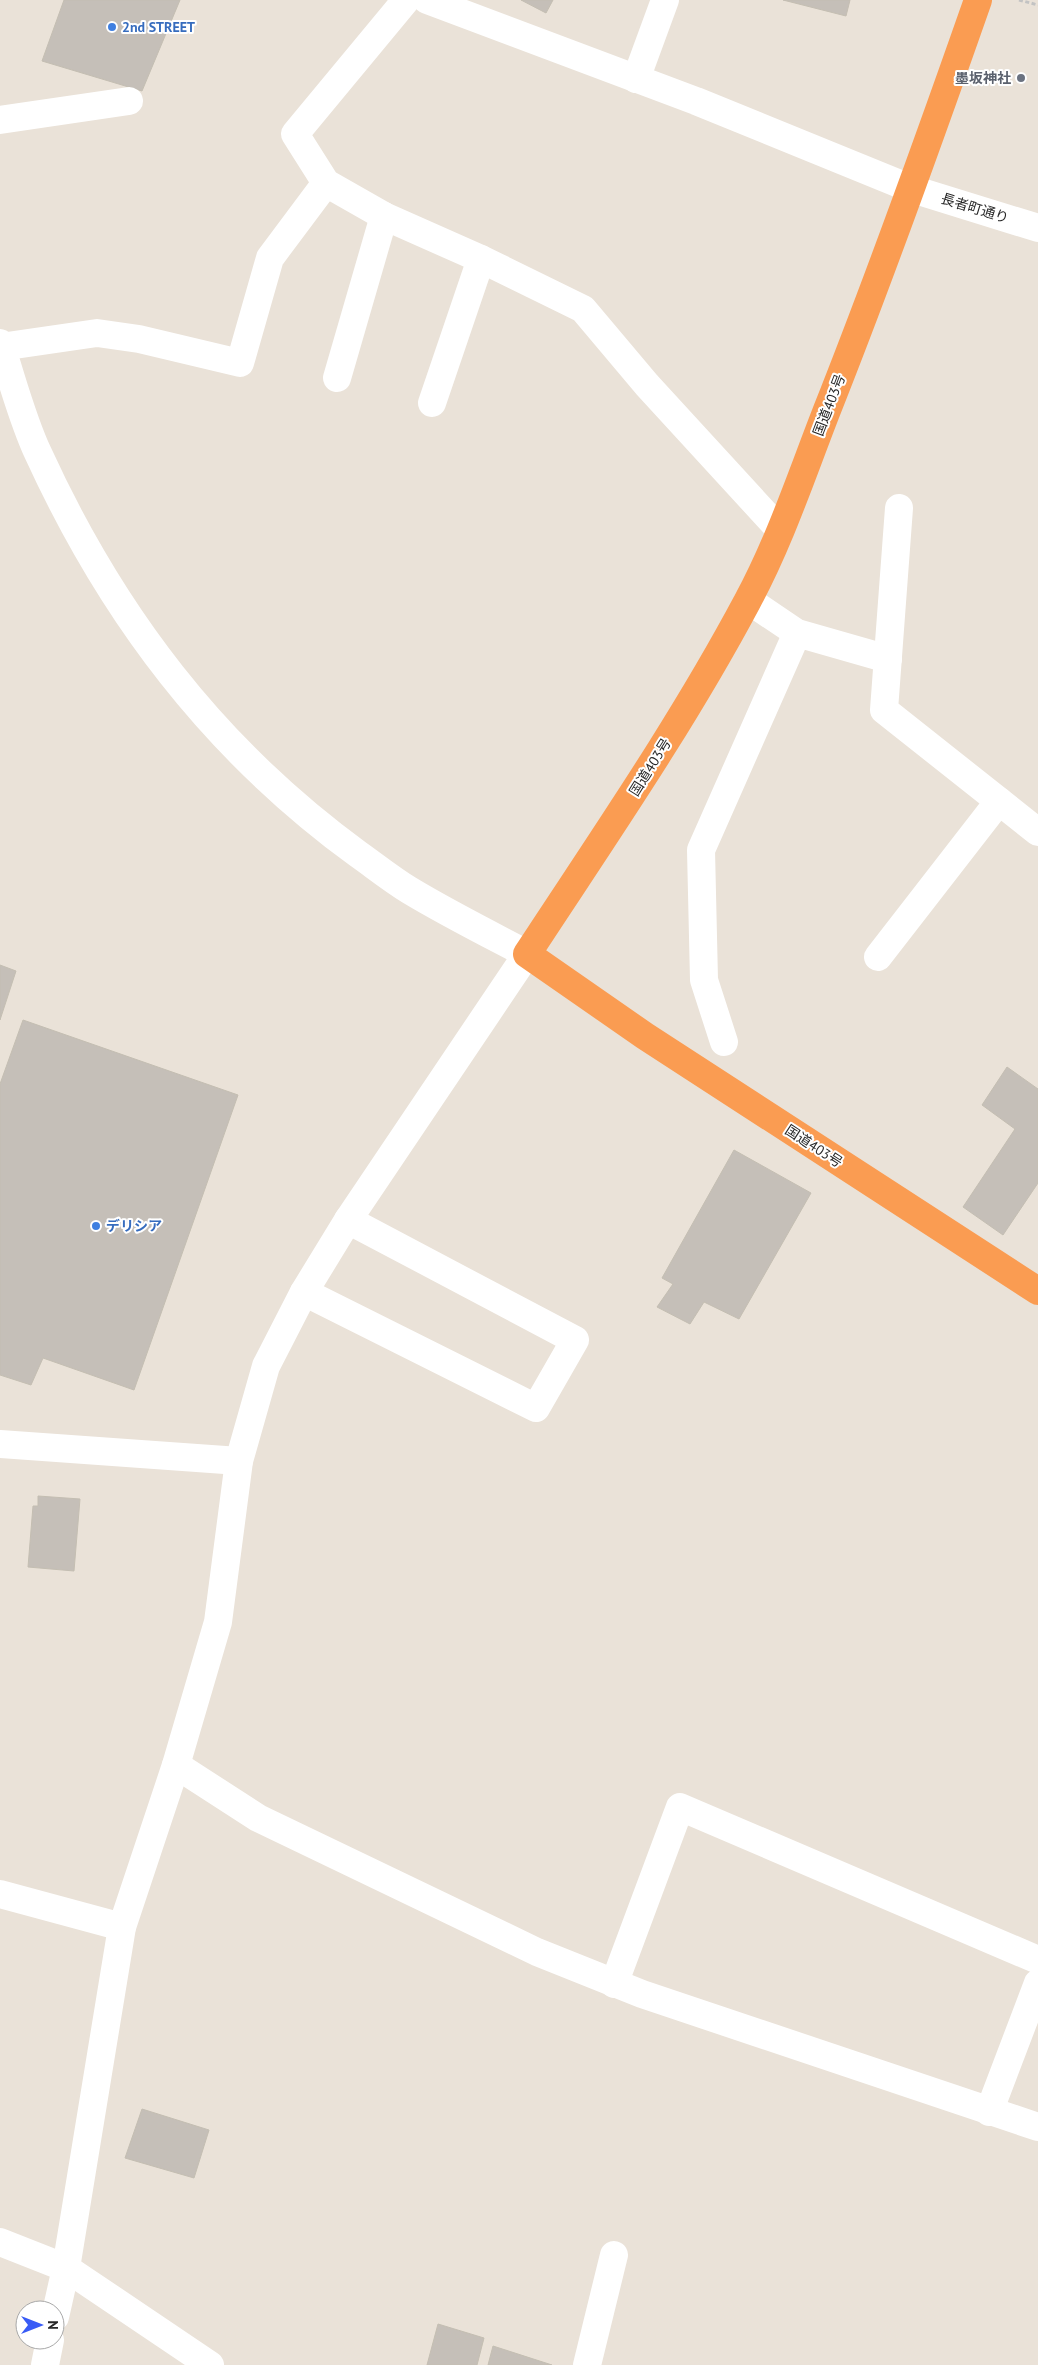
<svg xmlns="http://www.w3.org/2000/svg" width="1038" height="2365" viewBox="0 0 1038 2365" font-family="'PT Sans','Noto Sans JP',sans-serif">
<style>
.building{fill:#c5bfb8;stroke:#c4beb2}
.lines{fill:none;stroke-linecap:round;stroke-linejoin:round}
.path{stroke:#c3c3c3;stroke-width:3;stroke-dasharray:4 2.5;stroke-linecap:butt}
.street{stroke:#fff;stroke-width:28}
.secondary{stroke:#fff;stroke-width:28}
.highway{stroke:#fa9c52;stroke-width:28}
.shop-dot{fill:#3f7fe0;stroke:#fff;stroke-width:2}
.worship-dot{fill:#6b7280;stroke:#fff;stroke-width:2}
.labels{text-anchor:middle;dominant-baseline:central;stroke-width:4;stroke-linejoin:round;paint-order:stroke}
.shop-label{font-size:14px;font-weight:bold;fill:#366cbe;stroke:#fff;text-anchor:start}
.worship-label{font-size:14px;font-weight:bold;fill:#5b616d;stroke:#fff;text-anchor:end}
.street-label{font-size:14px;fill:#272727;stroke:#fff}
</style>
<rect width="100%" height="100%" fill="#eae2d8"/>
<!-- building -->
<g class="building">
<polygon points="64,0 180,0 142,91 42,61"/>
<polygon points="521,0 553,0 546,13"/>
<polygon points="783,0 850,0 846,16"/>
<polygon points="0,965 16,971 0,1020"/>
<polygon points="23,1020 238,1095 134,1390 43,1358 31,1385 0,1375 0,1084"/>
<polygon points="1007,1067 1038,1089 1038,1183 1003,1235 963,1207 1015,1129 982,1105"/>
<polygon points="734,1150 811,1193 739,1319 704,1302 690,1324 657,1307 673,1284 662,1278"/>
<polygon points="38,1496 80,1499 74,1571 28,1567 33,1506 38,1506"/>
<polygon points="142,2109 209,2130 194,2178 125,2158"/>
<polygon points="438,2324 484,2338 477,2365 427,2365"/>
<polygon points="493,2346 552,2365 488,2365"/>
</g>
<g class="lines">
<!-- path -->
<polyline class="path" points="1019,0 1038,5"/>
<!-- street -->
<g class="street">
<polyline points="406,0 295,134 326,183 384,216 481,259 583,309 647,385 780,530"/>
<polyline points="636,79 665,0"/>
<polyline points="0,120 129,101"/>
<polyline points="1,347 97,333 139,339 240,363 270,258 326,183"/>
<polyline points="337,378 384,216"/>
<polyline points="432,403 481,259"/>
<polyline points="899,508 884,710 1038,832"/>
<polyline points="748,600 797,633 888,659"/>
<polyline points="878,957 999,801"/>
<polyline points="724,1042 704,980 701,850 797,633"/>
<polyline points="304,1292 536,1408 575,1340 348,1220"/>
<polyline points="0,1444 239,1461"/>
<polyline points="176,1765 258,1818 537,1952 642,1994 1038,2127"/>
<polyline points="0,1894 122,1927"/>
<polyline points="614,1984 680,1807 1038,1960"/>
<polyline points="989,2112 1038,1983"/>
<polyline points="55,2317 66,2268 122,1927 176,1765 218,1622 239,1461 266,1366 304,1292 348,1220 527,954"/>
<polyline points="45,2365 50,2340"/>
<polyline points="587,2365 614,2255"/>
</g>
<!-- secondary -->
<g class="secondary">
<polyline points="427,0 696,101 912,189 1038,228"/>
<path d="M0 343C12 379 22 419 38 453 112 615 214 749 358 854 375 866 391 879 409 890 447 913 487 933 527 954"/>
<polyline points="0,2242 66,2268 210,2365"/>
</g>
<!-- highway -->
<path class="highway" d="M978 0C930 137 881 274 827 410 802 474 780 541 747 602 682 724 603 838 527 954L645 1036 1038 1291"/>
</g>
<!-- markers -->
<g class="shop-dot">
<circle cx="112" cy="27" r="5"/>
<circle cx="96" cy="1226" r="5"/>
</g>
<circle class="worship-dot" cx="1021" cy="78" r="5"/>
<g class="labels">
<!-- shop labels -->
<g class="shop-label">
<text x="122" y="27">2nd STREET</text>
<text x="106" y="1226">デリシア</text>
</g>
<!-- worship labels -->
<g class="worship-label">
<text x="1011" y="78">墨坂神社</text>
</g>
<!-- street labels -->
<g class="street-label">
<text transform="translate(975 208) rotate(17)">長者町通り</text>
<text transform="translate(829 405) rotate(-69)">国道403号</text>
<text transform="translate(650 767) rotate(-58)">国道403号</text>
<text transform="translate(814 1146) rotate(33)">国道403号</text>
</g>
</g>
<!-- north arrow -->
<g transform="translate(40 2325) rotate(90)"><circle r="24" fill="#ffffff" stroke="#a9a9a9"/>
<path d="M0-4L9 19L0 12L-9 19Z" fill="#395cf6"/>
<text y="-8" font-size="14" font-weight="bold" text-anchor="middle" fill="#272727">N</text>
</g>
</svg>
